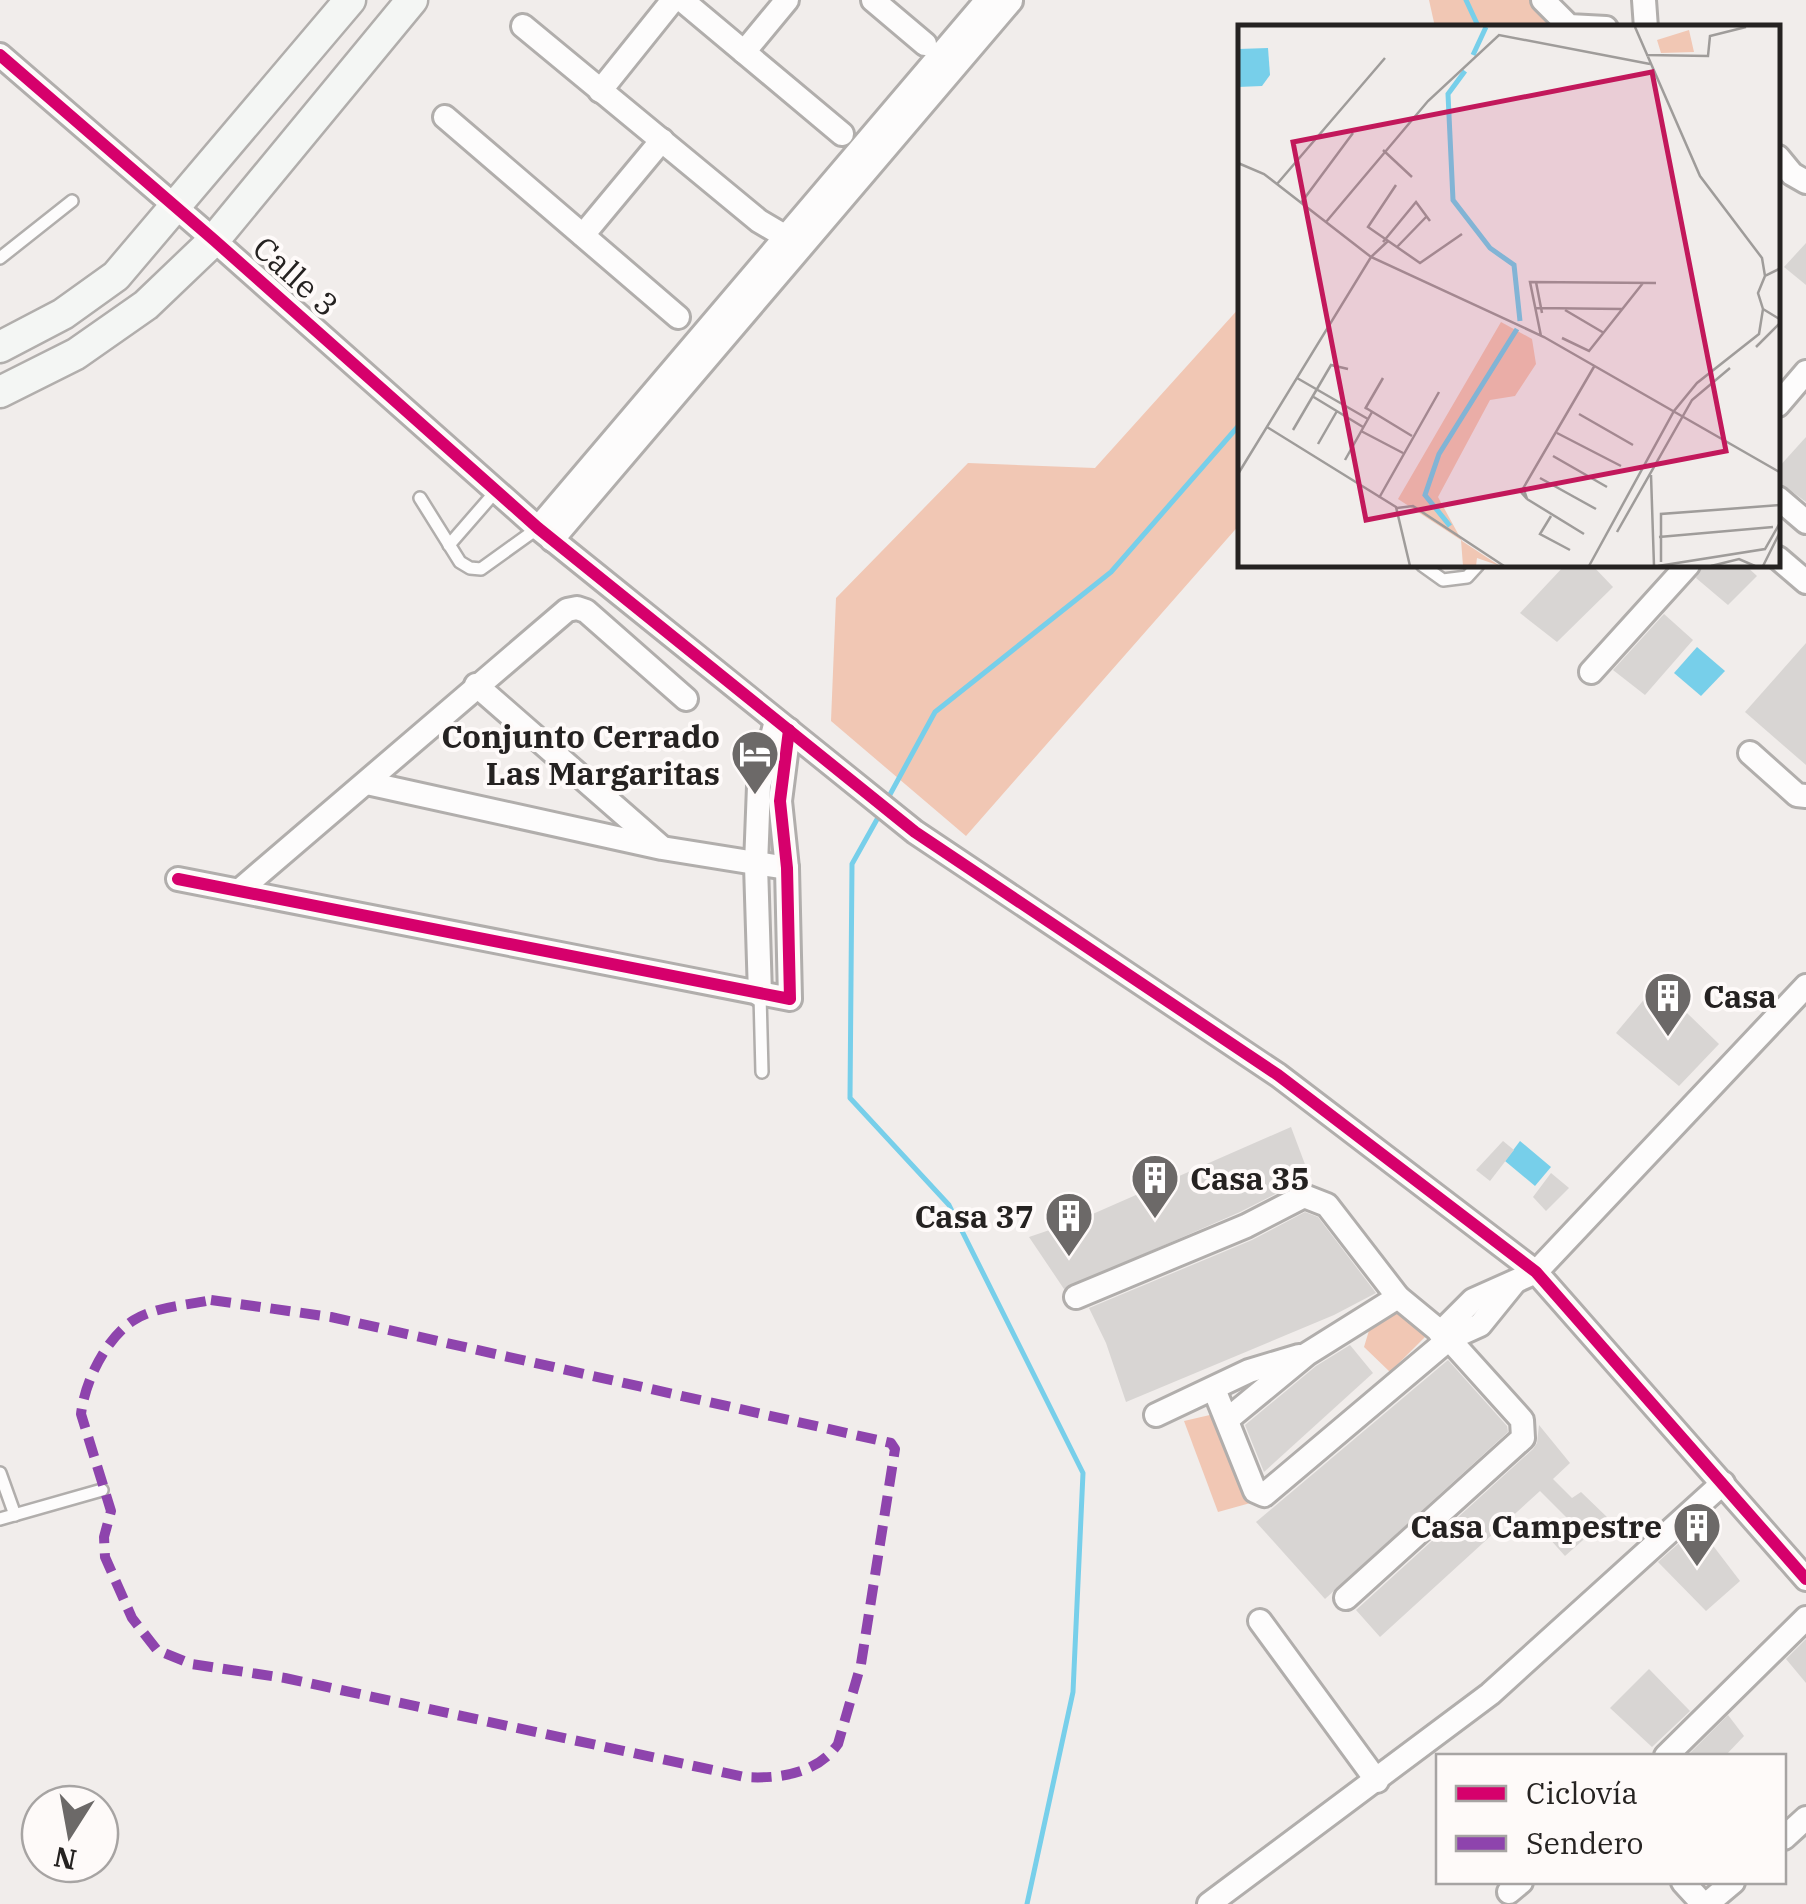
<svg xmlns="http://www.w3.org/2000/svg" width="1806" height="1904" viewBox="0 0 1806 1904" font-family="'IBM Plex Serif',serif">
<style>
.green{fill:#f1c7b4}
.water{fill:#77cfea}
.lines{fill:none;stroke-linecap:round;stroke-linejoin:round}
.stream{stroke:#77cfea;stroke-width:5}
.building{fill:#d8d5d3}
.lane-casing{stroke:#b1aeac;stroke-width:16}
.street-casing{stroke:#b1aeac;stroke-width:28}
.secondary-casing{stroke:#b1aeac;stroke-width:35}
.lane{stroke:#fdfcfc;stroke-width:11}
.street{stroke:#fdfcfc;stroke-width:22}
.secondary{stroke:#f4f6f4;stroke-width:30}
.quiet{stroke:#8e44ad;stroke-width:10;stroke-dasharray:20 10;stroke-linecap:butt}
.cycleway-casing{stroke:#fefaf9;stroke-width:19}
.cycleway{stroke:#d6006c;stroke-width:12}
.labels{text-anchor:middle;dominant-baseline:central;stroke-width:8;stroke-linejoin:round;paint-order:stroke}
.street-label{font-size:32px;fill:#252221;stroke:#fefaf9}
.poi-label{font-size:32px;font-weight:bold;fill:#252221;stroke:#fefaf9;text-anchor:end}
.inset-river{fill:none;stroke:#77cfea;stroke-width:5}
.inset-road{fill:none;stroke:#9f9c9a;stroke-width:2.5}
.view{fill:#c2185b;fill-opacity:0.15;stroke:#c2185b;stroke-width:5}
.inset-edge{fill:none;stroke:#252221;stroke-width:5}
</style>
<rect width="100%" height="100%" fill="#f1edeb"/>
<!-- green -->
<g class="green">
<polygon points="1429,0 1559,0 1588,27 1435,27"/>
<polygon points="1241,306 1241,523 966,836 831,721 836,598 968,463 1095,468"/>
<polygon points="1395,1303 1431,1331 1390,1372 1364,1347 1374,1314 1390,1317"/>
<polygon points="1227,1411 1254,1502 1218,1512 1184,1421"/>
</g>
<!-- water -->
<g class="water">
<polygon points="1697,647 1725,671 1701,696 1674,673"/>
<polygon points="1520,1141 1551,1167 1535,1186 1505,1161"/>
</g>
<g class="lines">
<!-- stream -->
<g class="stream">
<polyline points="1466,0 1479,28"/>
<polyline points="887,800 935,712 1111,572 1241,423"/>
<polyline points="880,814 852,864 850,1098 949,1205 1083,1473 1073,1692 1027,1904"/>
</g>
</g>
<!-- building -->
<g class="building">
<polygon points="1806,243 1806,285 1784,267"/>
<polygon points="1806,437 1806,502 1778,481 1778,468"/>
<polygon points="1565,565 1592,565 1613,587 1557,642 1520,613"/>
<polygon points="1703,565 1745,565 1757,576 1728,605 1696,578"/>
<polygon points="1664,614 1693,640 1645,695 1613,670"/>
<polygon points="1806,643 1806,765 1745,712"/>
<polygon points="1657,984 1719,1044 1679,1086 1616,1033"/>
<polygon points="1291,1127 1312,1183 1297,1183 1240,1212 1064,1289 1029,1237 1079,1220"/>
<polygon points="1503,1141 1514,1150 1490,1181 1476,1170"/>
<polygon points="1551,1173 1569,1188 1546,1211 1533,1197"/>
<polygon points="1305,1212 1318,1217 1376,1293 1334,1315 1126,1402 1106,1343 1089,1308 1252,1240"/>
<polygon points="1350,1345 1373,1373 1264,1472 1245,1425 1316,1366"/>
<polygon points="1448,1360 1507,1426 1508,1432 1325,1599 1256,1522"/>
<polygon points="1539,1425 1570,1463 1553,1479 1572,1498 1581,1492 1608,1518 1565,1556 1548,1537 1568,1519 1540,1491 1380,1637 1356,1610 1533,1449 1537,1443"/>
<polygon points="1698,1526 1740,1581 1706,1611 1658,1562"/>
<polygon points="1806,1639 1806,1683 1786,1659"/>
<polygon points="1649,1669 1690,1711 1652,1747 1610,1708"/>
<polygon points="1728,1715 1744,1736 1725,1756 1687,1756"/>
</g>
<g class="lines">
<!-- lane casing -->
<g class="lane-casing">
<g id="lane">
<polyline points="0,258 72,201"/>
<polyline points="420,498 460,562 470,568 481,569 538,528"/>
<polyline points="449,545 496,491"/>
<polyline points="1422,565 1443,580 1467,577 1478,565"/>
<polyline points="760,995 762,1072"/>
<polyline points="0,1473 15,1515"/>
<polyline points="0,1519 102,1490"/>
</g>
</g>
<!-- street casing -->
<g class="street-casing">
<g id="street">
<polyline points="682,0 842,134"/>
<polyline points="873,0 925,44"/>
<polyline points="1543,0 1569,26 1606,28"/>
<polyline points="1644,0 1646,28"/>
<polyline points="523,26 759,221 798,244"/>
<polyline points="744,52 787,0"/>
<polyline points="0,55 214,240 538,528 915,832 1278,1075 1536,1272 1806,1579"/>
<polyline points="600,91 673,0"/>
<polyline points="445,117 678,317"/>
<polyline points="1778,157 1792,174 1806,182"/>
<polyline points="583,235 662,140"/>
<polyline points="1778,405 1806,372"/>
<polyline points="1778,498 1806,522"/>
<polyline points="538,528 987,0"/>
<polyline points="552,540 1011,1"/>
<polyline points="1778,558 1806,582"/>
<polyline points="1591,672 1688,565"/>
<polyline points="476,685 659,845"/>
<polyline points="1750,753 1797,795 1806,796"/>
<polyline points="367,783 662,848 787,868"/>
<polyline points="178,879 790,999 787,868 780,801 789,730"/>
<polyline points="240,890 567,610 577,608 586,611 686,699"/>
<polyline points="760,995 756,865 759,786 776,721"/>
<polyline points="1076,1297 1246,1226 1304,1196 1327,1205 1398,1297 1449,1339 1522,1420 1523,1438 1346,1598"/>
<polyline points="1440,1333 1473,1300 1536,1272 1806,986"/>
<polyline points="1214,1389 1255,1491 1264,1495 1449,1339 1480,1325 1514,1283"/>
<polyline points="1156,1415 1249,1371 1299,1356"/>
<polyline points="1228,1419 1307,1354 1398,1297"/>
<polyline points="1260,1621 1377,1781"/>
<polyline points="1666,1756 1806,1618"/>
<polyline points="1784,1838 1806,1818"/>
<polyline points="1683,1882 1703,1904"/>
<polyline points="1509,1892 1521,1882"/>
<polyline points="1209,1904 1490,1694 1723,1483"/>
<polyline points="1707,1904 1733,1882"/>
</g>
</g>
<!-- secondary casing -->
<g class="secondary-casing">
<g id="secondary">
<polyline points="0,347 63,314 116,276 350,0"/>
<polyline points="0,392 76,354 146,305 214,240 412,0"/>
</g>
</g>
<!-- lane -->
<use href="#lane" class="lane"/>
<!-- street -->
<use href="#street" class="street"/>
<!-- secondary -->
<use href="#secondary" class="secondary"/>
<!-- quiet -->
<path class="quiet" d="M211 1300 331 1317 891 1443 895 1449 861 1664 838 1744C817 1774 779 1779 745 1777L285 1678 191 1664 157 1650 132 1618 105 1557 104 1537 111 1511 81 1414C85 1381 106 1338 134 1320 154 1307 188 1305 211 1300Z"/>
<!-- cycleway casing -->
<g class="cycleway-casing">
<g id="cycleway">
<polyline points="0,55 214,240 538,528 915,832 1278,1075 1536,1272 1806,1579"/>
<polyline points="178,879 790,999 787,868 780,801 789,730"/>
</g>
</g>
<!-- cycleway -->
<use href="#cycleway" class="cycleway"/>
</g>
<!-- icons -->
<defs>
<g id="hotel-pin" transform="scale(2.5)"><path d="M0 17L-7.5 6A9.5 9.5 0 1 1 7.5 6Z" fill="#6c6968" stroke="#fefaf9"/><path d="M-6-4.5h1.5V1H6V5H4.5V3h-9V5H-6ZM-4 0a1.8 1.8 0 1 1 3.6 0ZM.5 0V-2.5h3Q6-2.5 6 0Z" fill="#fff"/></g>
<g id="building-pin" transform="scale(2.5)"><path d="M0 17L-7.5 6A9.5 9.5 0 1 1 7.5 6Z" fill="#6c6968" stroke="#fefaf9"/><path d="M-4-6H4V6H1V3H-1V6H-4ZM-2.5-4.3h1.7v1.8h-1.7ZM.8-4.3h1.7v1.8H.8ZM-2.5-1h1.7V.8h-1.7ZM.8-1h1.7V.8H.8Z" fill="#fff"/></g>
</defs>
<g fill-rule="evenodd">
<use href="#hotel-pin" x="755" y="754"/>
<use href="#building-pin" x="1668" y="996"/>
<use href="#building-pin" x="1155" y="1178"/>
<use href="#building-pin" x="1069" y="1216"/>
<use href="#building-pin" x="1697" y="1526"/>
</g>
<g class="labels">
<!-- street labels -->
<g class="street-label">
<text transform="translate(296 276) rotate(42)">Calle 3</text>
</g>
<!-- poi labels -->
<g class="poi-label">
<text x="720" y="736">Conjunto Cerrado<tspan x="720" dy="37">Las Margaritas</tspan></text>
<text x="1703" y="996" text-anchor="start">Casa</text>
<text x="1190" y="1178" text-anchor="start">Casa 35</text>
<text x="1034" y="1216">Casa 37</text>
<text x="1662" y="1526">Casa Campestre</text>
</g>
</g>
<!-- overview -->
<g transform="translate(1238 25)">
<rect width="542" height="542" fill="#f1edeb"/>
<path d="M451 5 456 27 423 28 419 15ZM263 297 294 314 298 339 277 371 252 375 200 472 224 516 262 541 239 533 238 541H225L223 515 160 474Z" fill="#f1c7b4"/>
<path d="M30 23 32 50 24 61 0 62V24Z" fill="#77cfea"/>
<path class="inset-river" d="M235 30 248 2M227 46 210 69 215 175 252 223 276 240 282 296M212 501 187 470 201 429 279 304"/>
<path class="inset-road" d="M397 2 462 151 524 233 527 251M408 30 470 31 472 11 508 2M145 125 174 152M0 138 26 149 133 232 306 312 543 448M39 159 147 33M158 160 130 202 182 238 224 209M63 178 115 108M88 197 190 76 261 10 412 39M145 217 178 177 192 196M159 222 189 191M543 243 527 251 520 268 525 284 543 295M298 257 304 288M297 283 384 284M327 285 366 308M303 311 292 257 418 258M324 313 351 326 405 258M518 322 543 297M59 353 130 394M74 371 125 402M128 383 174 411M127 384 145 353M341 389 395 420M29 402 158 482 172 541M55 405 93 340 110 344M123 406 165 428M319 408 383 441M80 419 99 386M315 431 369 462M107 435 134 387M0 449 133 232 150 216M413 450 416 541M302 453 358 484M286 465 289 474 283 467 357 340M141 473 201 367M289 474 346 509M159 483 175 481 266 541M313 491 302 509 332 525M379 507 454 375 492 343M421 512 535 502M423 537V489L543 480M351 541 436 386 459 358 521 309 525 284M420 541 527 524 543 496M473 541 501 534 517 541M525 541 543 505"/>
<path class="view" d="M414 47 488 426 128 495 55 117Z"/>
<rect width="542" height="542" class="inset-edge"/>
</g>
<!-- legend -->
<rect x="1436" y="1754" width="350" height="130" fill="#fefaf9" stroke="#a7a4a3" stroke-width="2.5"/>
<rect x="1456" y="1786" width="50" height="15" fill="#d6006c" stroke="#a7a4a3" stroke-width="2.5"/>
<text x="1526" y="1804" font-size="30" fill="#252221">Ciclovía</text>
<rect x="1456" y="1836" width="50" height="15" fill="#8e44ad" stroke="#a7a4a3" stroke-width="2.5"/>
<text x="1526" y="1854" font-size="30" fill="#252221">Sendero</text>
<!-- north arrow -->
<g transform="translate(70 1834) rotate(191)"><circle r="48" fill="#fefaf9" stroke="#a7a4a3" stroke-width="2.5"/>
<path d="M0-8L18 38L0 25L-18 38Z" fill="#6c6968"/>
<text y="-15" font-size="28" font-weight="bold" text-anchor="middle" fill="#252221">N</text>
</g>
</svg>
